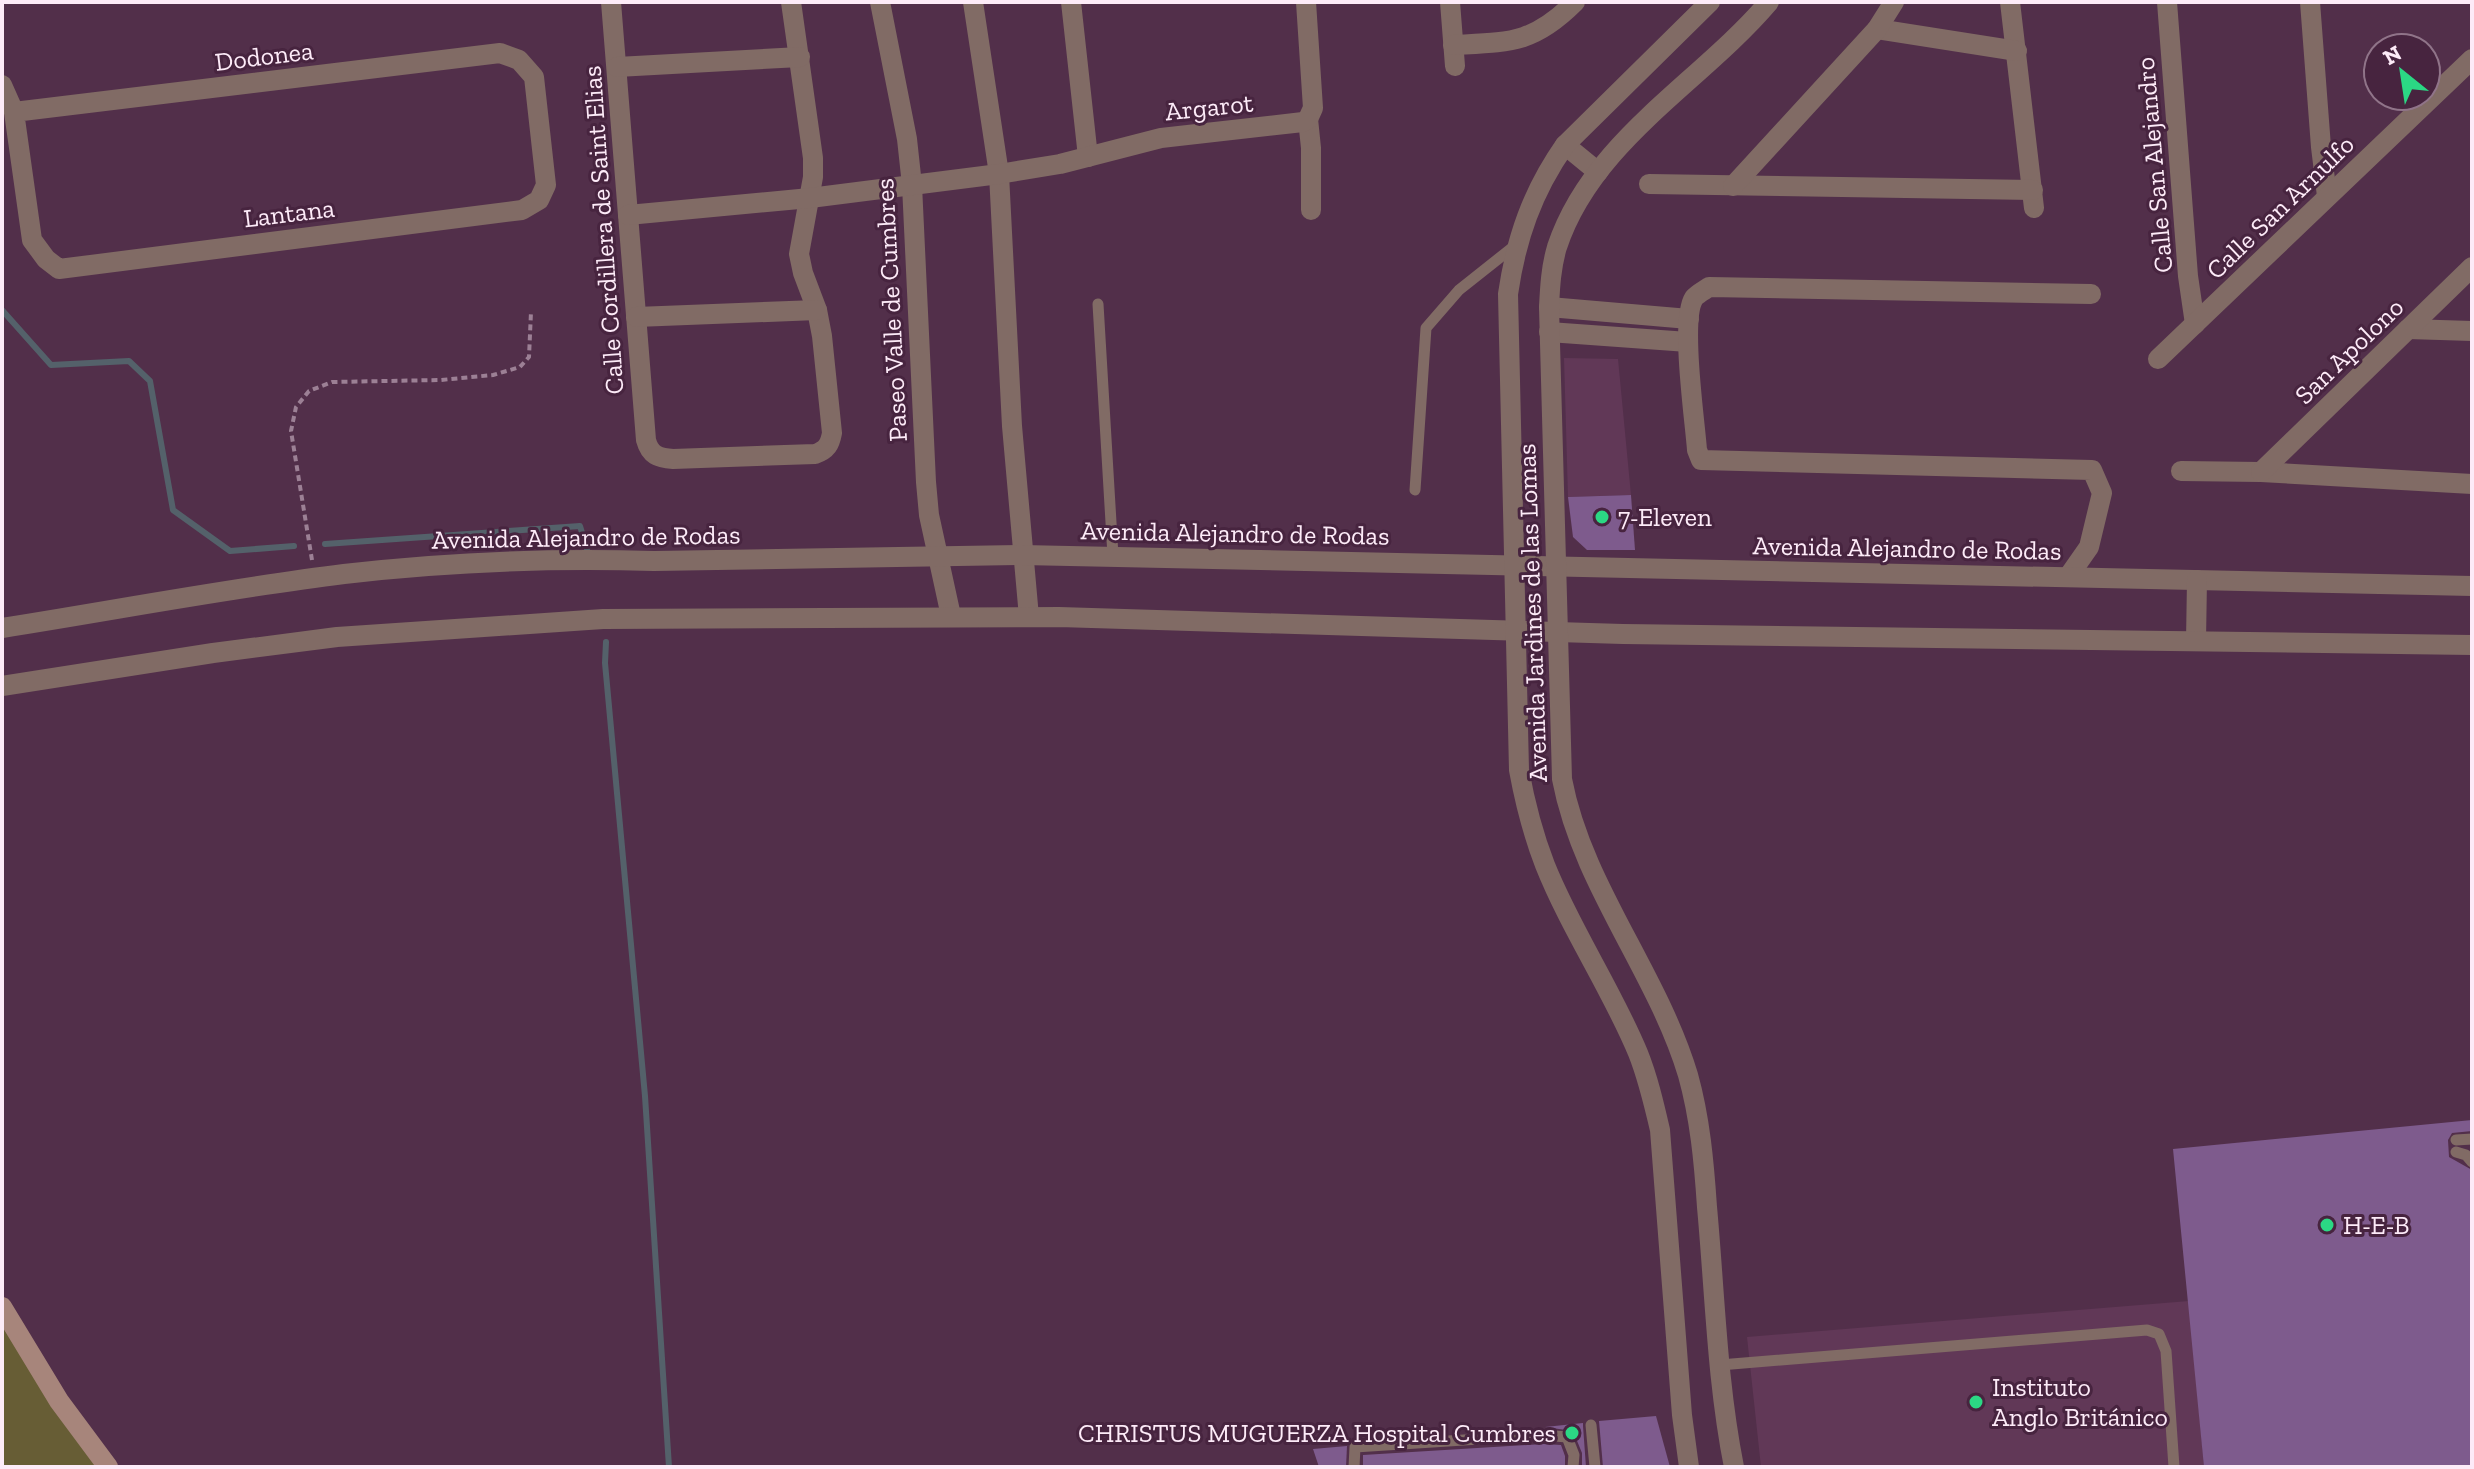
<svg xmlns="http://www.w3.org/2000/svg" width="2474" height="1469" viewBox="0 0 2474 1469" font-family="'Zilla Slab',serif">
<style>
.built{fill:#613857}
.green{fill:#675d35}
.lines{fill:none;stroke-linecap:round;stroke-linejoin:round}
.stream{stroke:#54616a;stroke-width:6}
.building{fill:#7e5b8d}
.path{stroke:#9c8095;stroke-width:4;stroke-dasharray:6 4;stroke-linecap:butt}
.service{stroke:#816b65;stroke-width:11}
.minor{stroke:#816b65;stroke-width:20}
.tertiary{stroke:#816b65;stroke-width:20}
.secondary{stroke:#a7857b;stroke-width:20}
.poi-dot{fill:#2bd884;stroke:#47243f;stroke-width:3}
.labels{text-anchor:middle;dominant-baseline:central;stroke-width:6;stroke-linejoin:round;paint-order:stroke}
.street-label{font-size:26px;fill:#fdebf8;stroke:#47243f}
.poi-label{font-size:26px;fill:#fdebf8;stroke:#47243f;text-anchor:start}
</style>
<rect width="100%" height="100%" fill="#522f4a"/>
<!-- built -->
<g class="built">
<polygon points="1564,358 1618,359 1631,495 1568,497"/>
<polygon points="2189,1301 2204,1467 1761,1467 1747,1337"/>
</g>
<!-- green -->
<polygon class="green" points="2,1322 98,1467 2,1467"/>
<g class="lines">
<!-- stream -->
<g class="stream">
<polyline points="2,310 51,365 129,361 150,381 173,510 230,551 294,546"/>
<polyline points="325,544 580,526 587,549"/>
<polyline points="606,642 605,663 645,1096 669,1467"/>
</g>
</g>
<!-- building -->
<g class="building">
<polygon points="1631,495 1635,550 1587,550 1573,537 1568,497"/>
<polygon points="2472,1120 2472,1131 2452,1133 2448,1140 2449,1157 2472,1170 2472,1467 2204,1467 2173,1149"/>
<polygon points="1656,1416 1670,1467 1603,1467 1599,1421"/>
<polygon points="1583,1423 1583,1426 1586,1467 1582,1467 1582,1453 1573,1431 1545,1427"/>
<polygon points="1543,1444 1561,1445 1565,1456 1565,1467 1363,1467 1363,1455"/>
<polygon points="1347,1446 1346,1467 1319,1467 1313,1449"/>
</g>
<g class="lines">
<!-- path -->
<polyline class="path" points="312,560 291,431 296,407 309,391 332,382 441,380 493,375 520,367 529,357 531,312"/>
<!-- service -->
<g class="service">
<polyline points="1098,304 1113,556"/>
<polyline points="1415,490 1426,328 1459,290 1517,244"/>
<polyline points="2456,1140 2472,1139"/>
<polyline points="2456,1152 2466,1155 2472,1162"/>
<polyline points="1720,1365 2147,1330 2159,1334 2166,1351 2174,1467"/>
<polyline points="1591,1425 1595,1467"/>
<polyline points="1354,1467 1355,1447 1543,1435 1567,1437 1574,1455 1573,1467"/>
</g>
<!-- minor -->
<g class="minor">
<path d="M611 2 646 440C650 455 658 458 673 459L815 454C827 450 830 444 832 433L822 336 817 310 803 273 799 254 813 177V158L791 2"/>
<polyline points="880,2 907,139 912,185 926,482 929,515 951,616"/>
<polyline points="973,2 999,174 1012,426 1029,617"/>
<polyline points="1071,2 1088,157"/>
<polyline points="1450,2 1455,66"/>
<polyline points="2010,2 2034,208"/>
<polyline points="2167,2 2188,276 2195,324"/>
<polyline points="2310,2 2321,147 2327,196"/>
<polyline points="1877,29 2017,51"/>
<path d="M1453 45C1510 42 1533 44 1575 2"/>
<polyline points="617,67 800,57"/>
<polyline points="2,85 14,112 32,240 46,259 59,269 522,210 539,200 546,185 534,77 519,60 500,53 14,112"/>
<polyline points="1308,119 1311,148 1311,210"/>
<polyline points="1649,184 2033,190"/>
<polyline points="1733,186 1877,29 1894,2"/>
<polyline points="628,215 810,198 999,174 1060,164 1161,138 1303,122 1308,119 1313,108 1306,2"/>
<polyline points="1549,307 1689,319"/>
<polyline points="636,317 817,310"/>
<polyline points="2408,329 2472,331"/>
<polyline points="1549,332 1688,342"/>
<polyline points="2158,359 2472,59"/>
<polyline points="2181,471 2261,472 2472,484"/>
<polyline points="2261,472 2472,267"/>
<path d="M2068 577 2089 547 2102 493 2092 470 1701 460 1697 450C1695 421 1680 319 1694 298 1697 294 1705 290 1709 287L2091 294"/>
</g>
<!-- tertiary -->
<g class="tertiary">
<polyline points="1565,145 1598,172"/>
<path d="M2 628C116 610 230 588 344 574 446 562 551 558 654 561L1022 555 2472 586"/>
<polyline points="2196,641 2197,580"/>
<polyline points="2,686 213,653 337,637 603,619 1059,617 1623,634 2472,645"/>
<path d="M1689 1467 1682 1415 1660 1130C1654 1104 1648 1078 1638 1053 1611 988 1571 930 1545 865 1533 834 1525 803 1519 770L1508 294C1516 239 1532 192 1565 145L1710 2"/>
<path d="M1734 1467C1717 1382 1715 1294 1707 1207 1704 1162 1700 1118 1688 1075 1657 972 1582 885 1562 779L1549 307C1550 287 1551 267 1557 247 1592 141 1700 83 1769 2"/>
</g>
<!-- secondary -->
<polyline class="secondary" points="2,1307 59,1401 108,1467"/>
</g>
<!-- markers -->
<g class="poi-dot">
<circle cx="1602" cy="517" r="8"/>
<circle cx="2327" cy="1225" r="8"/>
<circle cx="1976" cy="1402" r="8"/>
<circle cx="1572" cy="1433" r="8"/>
</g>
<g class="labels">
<!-- street labels -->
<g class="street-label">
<text transform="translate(264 56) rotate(-7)">Dodonea</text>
<text transform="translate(1209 107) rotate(-6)">Argarot</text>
<text transform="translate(2154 165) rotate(-95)">Calle San Alejandro</text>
<text transform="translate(2280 207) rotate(-44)">Calle San Arnulfo</text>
<text transform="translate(289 213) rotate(-7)">Lantana</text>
<text transform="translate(603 230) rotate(-94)">Calle Cordillera de Saint Elias</text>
<text transform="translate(891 310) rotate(-93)">Paseo Valle de Cumbres</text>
<text transform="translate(2349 351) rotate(-44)">San Apolono</text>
<text transform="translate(1235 533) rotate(1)">Avenida Alejandro de Rodas</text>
<text transform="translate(586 537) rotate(-1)">Avenida Alejandro de Rodas</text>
<text transform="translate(1907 548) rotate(1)">Avenida Alejandro de Rodas</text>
<text transform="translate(1532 613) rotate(-92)">Avenida Jardines de las Lomas</text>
</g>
<!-- poi labels -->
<g class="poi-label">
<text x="1618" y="517">7-Eleven</text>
<text x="2343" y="1225">H-E-B</text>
<text x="1992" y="1387">Instituto<tspan x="1992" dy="30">Anglo Británico</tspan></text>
<text x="1556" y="1433" text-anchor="end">CHRISTUS MUGUERZA Hospital Cumbres</text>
</g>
</g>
<!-- border -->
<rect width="2474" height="1469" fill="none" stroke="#fdebf8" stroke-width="8"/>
<!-- north arrow -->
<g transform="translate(2402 72) rotate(330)"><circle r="38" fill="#47243f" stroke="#907489" stroke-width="2"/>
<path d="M0-6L14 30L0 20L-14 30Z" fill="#2bd884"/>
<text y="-12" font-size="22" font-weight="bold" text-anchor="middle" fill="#fdebf8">N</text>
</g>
</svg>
